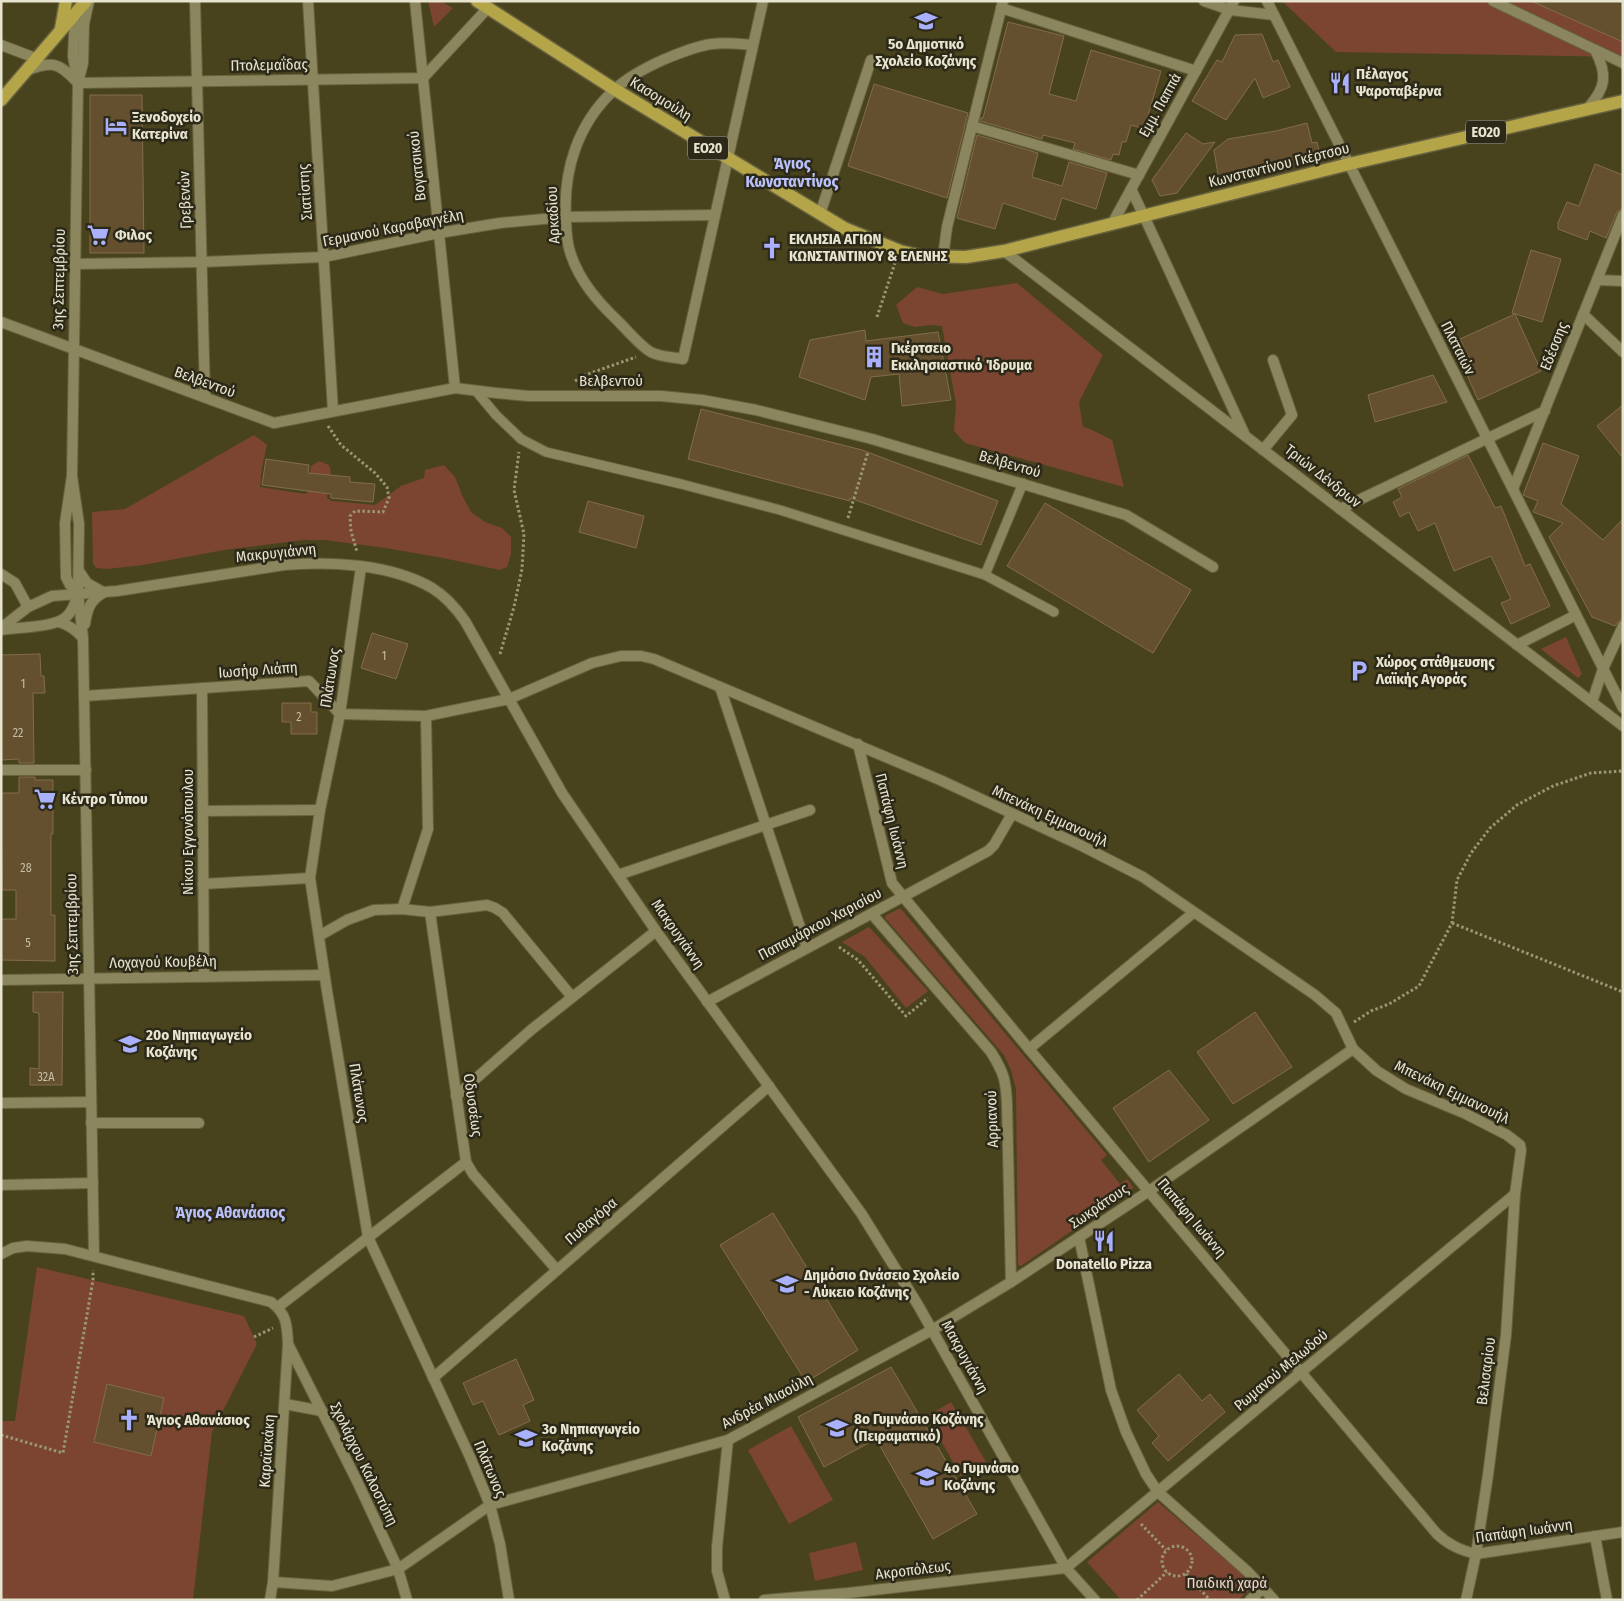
<svg xmlns="http://www.w3.org/2000/svg" width="1624" height="1601" viewBox="0 0 1624 1601" font-family="'Fira Sans Condensed',sans-serif">
<style>
.green{fill:#7b4532}
.building{fill:#64502e;stroke:#836d4a}
.lines{fill:none;stroke-linecap:round;stroke-linejoin:round}
.service-casing{stroke:#67613f;stroke-width:11}
.minor-casing{stroke:#67613f;stroke-width:12}
.tertiary-casing{stroke:#67613f;stroke-width:12}
.primary-casing{stroke:#67613f;stroke-width:15}
.path{stroke:#9a9678;stroke-width:3;stroke-dasharray:2.5 2.5;stroke-linecap:butt}
.service{stroke:#8c865e;stroke-width:9}
.minor{stroke:#8c865e;stroke-width:10}
.tertiary{stroke:#8c865e;stroke-width:10}
.primary{stroke:#b4a549;stroke-width:12}
.labels{text-anchor:middle;dominant-baseline:central;stroke-width:5;stroke-linejoin:round;paint-order:stroke}
.number-label{font-size:12px;fill:#c6bfa7}
.shield{fill:#2c2919;stroke:#afac98;stroke-width:1}
.shield-label{font-size:14px;font-weight:bold;fill:#e7e4cf}
.poi-label{font-size:15px;font-weight:bold;fill:#e7e4cf;stroke:#2c2919;text-anchor:start}
.street-label{font-size:15px;fill:#e7e4cf;stroke:#2c2919}
.park-label{font-size:15px;fill:#efd4cb;stroke:#2c2919}
.neighbourhood-label{font-size:16px;font-weight:bold;fill:#bbc1fa;stroke:#2c2919}
</style>
<rect width="100%" height="100%" fill="#49431d"/>
<!-- green -->
<g class="green">
<polygon points="428,1 440,1 453,8 434,27"/>
<polygon points="1282,1 1623,1 1623,57 1336,52"/>
<polygon points="1017,283 1103,355 1079,402 1083,427 1090,429 1112,440 1124,487 965,443 954,431 956,404 942,326 930,325 915,327 903,323 896,305 917,287 943,294"/>
<polygon points="254,435 267,445 262,467 260,487 306,494 308,491 311,466 319,461 329,465 331,472 327,498 332,501 375,505 401,486 424,478 425,470 444,465 455,477 462,495 471,512 485,522 502,528 511,537 511,554 507,567 500,570 443,558 386,548 325,540 304,540 224,550 143,565 107,569 96,568 93,563 92,512 125,509"/>
<polygon points="1566,637 1582,674 1578,678 1541,649"/>
<polygon points="898,909 901,909 1107,1155 1101,1160 1120,1184 1127,1179 1133,1187 1132,1189 1021,1266 1018,1265 1016,1089 1011,1070 1004,1055 885,918 885,916"/>
<polygon points="869,927 928,991 906,1008 865,957 842,942"/>
<polygon points="37,1267 244,1316 257,1344 212,1432 193,1600 1,1600 1,1421 15,1421"/>
<polygon points="951,1402 986,1462 961,1476 927,1416"/>
<polygon points="791,1426 833,1500 789,1524 748,1450"/>
<polygon points="1158,1502 1242,1574 1253,1587 1238,1600 1121,1600 1087,1562"/>
<polygon points="856,1542 863,1570 815,1581 809,1553"/>
</g>
<!-- building -->
<g class="building">
<polygon points="1531,1 1623,1 1623,42"/>
<polygon points="1008,22 1064,36 1049,94 1076,101 1091,50 1161,71 1144,129 1131,125 1126,142 1122,142 1119,155 1113,154 1111,160 1073,149 1075,143 1043,135 1042,139 980,121 981,118 983,118"/>
<polygon points="1262,34 1273,62 1278,60 1290,87 1263,98 1255,78 1226,120 1192,101 1217,60 1222,62 1235,35"/>
<polygon points="874,84 968,113 947,198 848,166"/>
<polygon points="90,95 142,95 144,253 90,253"/>
<polygon points="1307,123 1312,143 1317,142 1321,159 1219,181 1214,150 1228,139 1276,131"/>
<polygon points="1186,133 1203,144 1215,142 1177,193 1160,196 1152,180"/>
<polygon points="977,135 1038,153 1032,177 1062,186 1069,162 1107,173 1096,209 1062,198 1055,220 1003,203 995,229 957,218"/>
<polygon points="1595,164 1623,175 1623,208 1617,212 1606,238 1590,231 1587,240 1558,229 1558,223 1567,202 1579,206"/>
<polygon points="1531,250 1561,259 1542,322 1512,313"/>
<polygon points="1515,314 1541,371 1478,400 1467,375 1475,371 1460,339"/>
<polygon points="865,330 866,341 938,332 951,400 902,406 899,374 871,377 865,400 799,377 810,340"/>
<polygon points="1433,375 1447,402 1375,422 1368,395"/>
<polygon points="1623,405 1623,458 1597,426"/>
<polygon points="701,409 862,450 998,501 981,545 850,498 850,501 688,459"/>
<polygon points="1543,443 1579,456 1561,504 1603,540 1623,519 1623,619 1619,621 1615,626 1592,617 1549,537 1563,523 1533,512 1538,501 1523,495"/>
<polygon points="1468,455 1495,508 1501,506 1525,566 1530,564 1550,606 1511,624 1501,603 1511,599 1491,556 1454,571 1435,523 1418,531 1409,512 1400,517 1393,502 1402,497 1398,489"/>
<polygon points="266,459 309,465 308,473 350,477 350,482 375,484 373,502 331,498 331,494 262,485"/>
<polygon points="588,501 644,516 636,548 579,532"/>
<polygon points="1045,503 1191,590 1153,653 1007,566"/>
<polygon points="372,633 408,644 396,679 361,668"/>
<polygon points="40,654 41,676 44,676 45,693 33,693 34,763 19,763 19,759 1,760 1,655"/>
<polygon points="282,703 311,703 311,712 317,712 317,734 291,734 291,722 282,722"/>
<polygon points="19,777 35,777 35,780 53,780 53,834 51,834 51,915 55,915 55,961 1,960 1,919 16,919 16,890 2,890 1,793 19,793"/>
<polygon points="33,992 63,992 62,1085 30,1085 30,1068 39,1069 39,1013 33,1012"/>
<polygon points="1255,1012 1292,1067 1233,1104 1197,1052"/>
<polygon points="1169,1070 1209,1120 1149,1162 1113,1108"/>
<polygon points="773,1213 858,1350 806,1382 720,1245"/>
<polygon points="516,1359 534,1400 523,1405 530,1421 499,1435 483,1401 473,1405 463,1383"/>
<polygon points="891,1367 977,1514 933,1539 876,1439 824,1467 798,1417"/>
<polygon points="1179,1374 1202,1401 1210,1394 1225,1412 1168,1461 1152,1443 1159,1436 1137,1410"/>
<polygon points="107,1384 164,1398 151,1456 94,1442"/>
</g>
<g class="lines">
<!-- service casing -->
<g class="service-casing">
<g id="service">
<polyline points="476,391 496,415 521,439 546,452 681,484 780,510 985,575 1054,612"/>
<polyline points="985,575 1023,483"/>
</g>
</g>
<!-- minor casing -->
<g class="minor-casing">
<g id="minor">
<polyline points="195,1 205,397"/>
<polyline points="308,1 333,411"/>
<polyline points="415,1 455,388"/>
<polyline points="1204,1 1230,10 1274,15"/>
<polyline points="1267,1 1623,708"/>
<polyline points="1001,8 1196,71"/>
<polyline points="1,45 38,59"/>
<path d="M753 45C739 44 726 42 712 44 696 46 680 53 665 59 647 67 627 77 613 91 578 124 563 170 566 218 566 230 567 244 571 255 580 281 597 301 617 320 624 327 645 351 653 353 662 357 673 357 683 359 710 239 737 120 763 1"/>
<polyline points="972,126 1139,175"/>
<polyline points="820,214 871,60"/>
<polyline points="1144,216 1244,433"/>
<polyline points="1004,251 1623,726"/>
<polyline points="943,257 947,227 1003,1"/>
<polyline points="75,264 202,262 324,257 439,233 500,223 565,217 715,215"/>
<polyline points="1597,280 1623,281"/>
<polyline points="1583,314 1623,352"/>
<polyline points="74,349 274,423 455,388 496,393 528,396 661,396 702,400 756,410 872,439 1126,515 1213,567"/>
<polyline points="1263,450 1292,415 1273,360"/>
<polyline points="1513,489 1623,215"/>
<polyline points="1340,509 1545,411"/>
<polyline points="361,567 340,714 320,810 310,878 327,991 368,1237 470,1457 490,1505 500,1544 509,1600"/>
<polyline points="1,574 15,583 28,607"/>
<polyline points="1517,645 1576,615"/>
<polyline points="720,687 807,948"/>
<polyline points="202,688 204,976"/>
<polyline points="84,696 309,681 340,714 426,716 509,699 592,663 621,656 641,656 654,659 940,780 1080,845 1143,877 1315,995 1336,1013 1353,1049 1377,1071 1406,1089 1466,1114 1507,1135 1520,1145 1521,1150 1515,1194 1506,1335 1488,1475 1476,1554 1466,1600"/>
<polyline points="1592,702 1603,669 1623,626"/>
<path d="M858 744 892 883 1029 1049 1437 1534C1449 1545 1460 1550 1476 1554L1623 1532"/>
<polyline points="1,770 86,770"/>
<polyline points="203,811 320,810"/>
<polyline points="618,875 810,810"/>
<polyline points="203,884 310,878"/>
<polyline points="402,909 428,829 426,716"/>
<polyline points="430,912 466,1162 473,1174 557,1270"/>
<path d="M872 914 991 1052C1004 1073 1006 1080 1007 1105L1011 1282"/>
<polyline points="319,936 347,920 374,910 402,909 430,912 487,905 495,908 503,913 572,997"/>
<polyline points="1,980 324,975"/>
<polyline points="707,1002 988,851 994,845 1012,814"/>
<polyline points="1029,1049 1193,913"/>
<polyline points="456,1096 531,1030 656,931"/>
<polyline points="1,1103 91,1102"/>
<polyline points="91,1123 199,1123"/>
<polyline points="1,1185 93,1183"/>
<polyline points="1079,1237 1111,1390 1126,1432 1146,1474 1158,1492 1248,1572 1274,1600"/>
<path d="M1 1254 13 1248 27 1246 65 1249 271 1302C287 1314 287 1325 288 1344L273 1582 270 1600"/>
<polyline points="278,1307 466,1162"/>
<polyline points="288,1344 357,1481 398,1569 407,1600"/>
<polyline points="433,1378 769,1086"/>
<polyline points="285,1404 322,1411"/>
<polyline points="1595,1536 1607,1600"/>
<polyline points="273,1582 332,1586 398,1569 490,1505 728,1440 932,1330 1011,1282 1149,1191 1353,1049"/>
<polyline points="725,1600 717,1571 717,1547 728,1440"/>
<polyline points="764,1600 848,1593 1066,1568 1515,1194"/>
<polyline points="1250,1600 1263,1588"/>
</g>
</g>
<!-- tertiary casing -->
<g class="tertiary-casing">
<g id="tertiary">
<polyline points="1493,1 1623,63"/>
<polyline points="75,15 73,56 77,79"/>
<path d="M28 70C54 60 60 64 78 83L423 78 487 9"/>
<path d="M1587 109C1606 88 1608 75 1595 50"/>
<polyline points="1131,189 1144,216"/>
<polyline points="1112,224 1234,1"/>
<polyline points="1,322 74,349"/>
<polyline points="72,476 79,524 78,593 83,638 94,1255"/>
<polyline points="79,571 87,583 103,592"/>
<polyline points="78,593 70,585 66,577 65,523 72,476 78,83 83,63 84,24 89,1"/>
<path d="M59 622C69 625 76 630 83 638"/>
<path d="M85 624C87 610 90 600 103 593"/>
<path d="M1 628 28 607 52 596 117 591 284 565C330 561 391 564 432 588 445 596 456 608 465 621L562 793 656 931 861 1213 918 1305 1066 1568 1095 1600"/>
<path d="M1 630C18 627 54 628 66 617 72 612 75 604 77 596"/>
</g>
</g>
<!-- primary casing -->
<g class="primary-casing">
<g id="primary">
<polyline points="477,1 614,89 844,228 900,251 921,256 966,257 1004,251 1349,164 1623,101"/>
<polyline points="61,28 66,1"/>
<polyline points="1,100 86,1"/>
</g>
</g>
<!-- path -->
<g class="path">
<polyline points="877,317 895,263"/>
<polyline points="575,381 585,375 636,357"/>
<polyline points="328,426 341,445 375,473 387,487 389,498 383,512 355,511 350,516 351,531 357,552"/>
<polyline points="848,518 868,452"/>
<polyline points="500,654 514,607 522,569 524,534 514,490 519,452"/>
<polyline points="1452,923 1623,992"/>
<polyline points="839,947 858,960 906,1016 928,998"/>
<polyline points="1354,1022 1371,1011 1389,1004 1419,986 1452,923 1457,880 1471,853 1490,828 1517,805 1553,786 1591,773 1623,771"/>
<polyline points="254,1337 273,1328"/>
<polyline points="1,1435 63,1453 93,1280 93,1270"/>
<polyline points="1141,1524 1166,1550"/>
<circle cx="1177" cy="1561" r="15"/>
<polyline points="1186,1574 1210,1600"/>
<polyline points="1137,1600 1167,1572"/>
</g>
<!-- service -->
<use href="#service" class="service"/>
<!-- minor -->
<use href="#minor" class="minor"/>
<!-- tertiary -->
<use href="#tertiary" class="tertiary"/>
<!-- primary -->
<use href="#primary" class="primary"/>
</g>
<!-- icons -->
<defs>
<g id="school-bare" transform="scale(1.725)"><path d="M0-5L7-2L0 1L-7-2ZM-4 1L0 2.5L4 1V4Q0 6-4 4Z" fill="#a9b0fc" stroke="#2c2919" stroke-width="2.5" paint-order="stroke"/></g>
<g id="restaurant-bare" transform="scale(1.725)"><path d="M-5-6h1v4h1v-4h1v4h1v-4h1v5L-1.5 .5V6h-2V.5L-5-1ZM5-6V6H3V1.5H1.5Q1.5-4 5-6Z" fill="#a9b0fc" stroke="#2c2919" stroke-width="2.5" paint-order="stroke"/></g>
<g id="hotel-bare" transform="scale(1.725)"><path d="M-6-4.5h1.5V1H6V5H4.5V3h-9V5H-6ZM-4 0a1.8 1.8 0 1 1 3.6 0ZM.5 0V-2.5h3Q6-2.5 6 0Z" fill="#a9b0fc" stroke="#2c2919" stroke-width="2.5" paint-order="stroke"/></g>
<g id="supermarket-bare" transform="scale(1.725)"><path d="M-6-5.5h2.5l.6 2H6L4.5 2H-2.5L-4.4-4H-6ZM-1.5 3.2a1.3 1.3 0 1 0 .1 0ZM3 3.2a1.3 1.3 0 1 0 .1 0Z" fill="#a9b0fc" stroke="#2c2919" stroke-width="2.5" paint-order="stroke"/></g>
<g id="church-bare" transform="scale(1.725)"><path d="M-1.2-6h2.4v3.5h3.3v2.4h-3.3V6h-2.4V-.1h-3.3v-2.4h3.3Z" fill="#a9b0fc" stroke="#2c2919" stroke-width="2.5" paint-order="stroke"/></g>
<g id="building-bare" transform="scale(1.725)"><path d="M-4-6H4V6H1V3H-1V6H-4ZM-2.5-4.3h1.7v1.8h-1.7ZM.8-4.3h1.7v1.8H.8ZM-2.5-1h1.7V.8h-1.7ZM.8-1h1.7V.8H.8Z" fill="#a9b0fc" stroke="#2c2919" stroke-width="2.5" paint-order="stroke"/></g>
<g id="parking-bare" transform="scale(1.725)"><path d="M-3.5-5.5H1a3.5 3.5 0 0 1 0 7H-1V5.5H-3.5ZM-1-3.4V-.6H.8a1.4 1.4 0 0 0 0-2.8Z" fill="#a9b0fc" stroke="#2c2919" stroke-width="2.5" paint-order="stroke"/></g>
</defs>
<g fill-rule="evenodd">
<use href="#school-bare" x="926" y="21"/>
<use href="#restaurant-bare" x="1340" y="83"/>
<use href="#hotel-bare" x="116" y="126"/>
<use href="#supermarket-bare" x="98" y="235"/>
<use href="#church-bare" x="772" y="248"/>
<use href="#building-bare" x="874" y="357"/>
<use href="#parking-bare" x="1359" y="671"/>
<use href="#supermarket-bare" x="45" y="799"/>
<use href="#school-bare" x="130" y="1044"/>
<use href="#restaurant-bare" x="1104" y="1241"/>
<use href="#school-bare" x="787" y="1284"/>
<use href="#church-bare" x="129" y="1420"/>
<use href="#school-bare" x="837" y="1428"/>
<use href="#school-bare" x="526" y="1438"/>
<use href="#school-bare" x="927" y="1477"/>
</g>
<g class="labels">
<!-- number labels -->
<g class="number-label">
<text x="384" y="656">1</text>
<text x="23" y="684">1</text>
<text x="299" y="717">2</text>
<text x="18" y="733">22</text>
<text x="26" y="868">28</text>
<text x="28" y="943">5</text>
<text x="46" y="1077">32A</text>
</g>
<!-- shield labels -->
<g class="shield">
<rect x="1466" y="120.5" width="40" height="23" rx="4"/>
<rect x="688" y="136.5" width="40" height="23" rx="4"/>
</g>
<g class="shield-label">
<text x="1486" y="132">ΕΟ20</text>
<text x="708" y="148">ΕΟ20</text>
</g>
<!-- poi labels -->
<g class="poi-label">
<text x="926" y="44" text-anchor="middle">5ο Δημοτικό<tspan x="926" dy="17">Σχολείο Κοζάνης</tspan></text>
<text x="1356" y="74">Πέλαγος<tspan x="1356" dy="17">Ψαροταβέρνα</tspan></text>
<text x="132" y="117">Ξενοδοχείο<tspan x="132" dy="17">Κατερίνα</tspan></text>
<text x="115" y="235">Φιλος</text>
<text x="789" y="239">ΕΚΛΗΣΙΑ ΑΓΙΩΝ<tspan x="789" dy="17">ΚΩΝΣΤΑΝΤΙΝΟΥ &amp; ΕΛΕΝΗΣ</tspan></text>
<text x="891" y="348">Γκέρτσειο<tspan x="891" dy="17">Εκκλησιαστικό Ίδρυμα</tspan></text>
<text x="1376" y="662">Χώρος στάθμευσης<tspan x="1376" dy="17">Λαϊκής Αγοράς</tspan></text>
<text x="62" y="799">Κέντρο Τύπου</text>
<text x="146" y="1035">20ο Νηπιαγωγείο<tspan x="146" dy="17">Κοζάνης</tspan></text>
<text x="1104" y="1264" text-anchor="middle">Donatello Pizza</text>
<text x="804" y="1275">Δημόσιο Ωνάσειο Σχολείο<tspan x="804" dy="17">- Λύκειο Κοζάνης</tspan></text>
<text x="854" y="1419">8ο Γυμνάσιο Κοζάνης<tspan x="854" dy="17">(Πειραματικό)</tspan></text>
<text x="146" y="1420">Άγιος Αθανάσιος</text>
<text x="542" y="1429">3ο Νηπιαγωγείο<tspan x="542" dy="17">Κοζάνης</tspan></text>
<text x="944" y="1468">4ο Γυμνάσιο<tspan x="944" dy="17">Κοζάνης</tspan></text>
</g>
<!-- street labels -->
<g class="street-label">
<text transform="translate(269 65) rotate(-1)">Πτολεμαΐδας</text>
<text transform="translate(661 99) rotate(32)">Κασομούλη</text>
<text transform="translate(1160 105) rotate(-61)">Εμμ. Παππά</text>
<text transform="translate(1279 165) rotate(-14)">Κωνσταντίνου Γκέρτσου</text>
<text transform="translate(417 166) rotate(-96)">Βογατσικού</text>
<text transform="translate(305 192) rotate(-94)">Σιατίστης</text>
<text transform="translate(185 200) rotate(-92)">Γρεβενών</text>
<text transform="translate(553 215) rotate(-93)">Αρκαδίου</text>
<text transform="translate(393 228) rotate(-11)">Γερμανού Καραβαγγέλη</text>
<text transform="translate(59 279) rotate(-89)">3ης Σεπτεμβρίου</text>
<text transform="translate(1554 346) rotate(-68)">Εδέσσης</text>
<text transform="translate(1458 348) rotate(63)">Πλαταιών</text>
<text x="611" y="381">Βελβεντού</text>
<text transform="translate(205 382) rotate(20)">Βελβεντού</text>
<text transform="translate(1010 464) rotate(16)">Βελβεντού</text>
<text transform="translate(1323 476) rotate(38)">Τριών Δένδρων</text>
<text transform="translate(276 553) rotate(-6)">Μακρυγιάννη</text>
<text transform="translate(258 670) rotate(-4)">Ιωσήφ Λιάπη</text>
<text transform="translate(330 678) rotate(-81)">Πλάτωνος</text>
<text transform="translate(1050 816) rotate(25)">Μπενάκη Εμμανουήλ</text>
<text transform="translate(892 821) rotate(76)">Παπάφη Ιωάννη</text>
<text transform="translate(188 832) rotate(-90)">Νίκου Εγγονόπουλου</text>
<text transform="translate(72 924) rotate(-91)">3ης Σεπτεμβρίου</text>
<text transform="translate(820 924) rotate(-28)">Παπαμάρκου Χαρισίου</text>
<text transform="translate(678 934) rotate(55)">Μακρυγιάννη</text>
<text transform="translate(163 962) rotate(-1)">Λοχαγού Κουβέλη</text>
<text transform="translate(1452 1092) rotate(26)">Μπενάκη Εμμανουήλ</text>
<text transform="translate(359 1093) rotate(81)">Πλάτωνος</text>
<text transform="translate(473 1105) rotate(82)">Οδυσσέως</text>
<text transform="translate(992 1119) rotate(-92)">Αρριανού</text>
<text transform="translate(1099 1206) rotate(-34)">Σωκράτους</text>
<text transform="translate(1192 1218) rotate(50)">Παπάφη Ιωάννη</text>
<text transform="translate(591 1221) rotate(-41)">Πυθαγόρα</text>
<text transform="translate(965 1357) rotate(61)">Μακρυγιάννη</text>
<text transform="translate(1281 1370) rotate(-40)">Ρωμανού Μελωδού</text>
<text transform="translate(1486 1371) rotate(-83)">Βελισαρίου</text>
<text transform="translate(767 1401) rotate(-28)">Ανδρέα Μιαούλη</text>
<text transform="translate(267 1451) rotate(-86)">Καραϊσκάκη</text>
<text transform="translate(364 1464) rotate(64)">Σχολάρχου Καλοστύπη</text>
<text transform="translate(490 1469) rotate(67)">Πλάτωνος</text>
<text transform="translate(1524 1531) rotate(-8)">Παπάφη Ιωάννη</text>
<text transform="translate(913 1570) rotate(-7)">Ακροπόλεως</text>
</g>
<!-- park labels -->
<g class="park-label">
<text x="1227" y="1583">Παιδική χαρά</text>
</g>
<!-- neighbourhood labels -->
<g class="neighbourhood-label">
<text x="792" y="163">Άγιος<tspan x="792" dy="18">Κωνσταντίνος</tspan></text>
<text x="230" y="1212">Άγιος Αθανάσιος</text>
</g>
</g>
<!-- border -->
<rect width="1624" height="1601" fill="none" stroke="#e7e4cf" stroke-width="5"/>
</svg>
